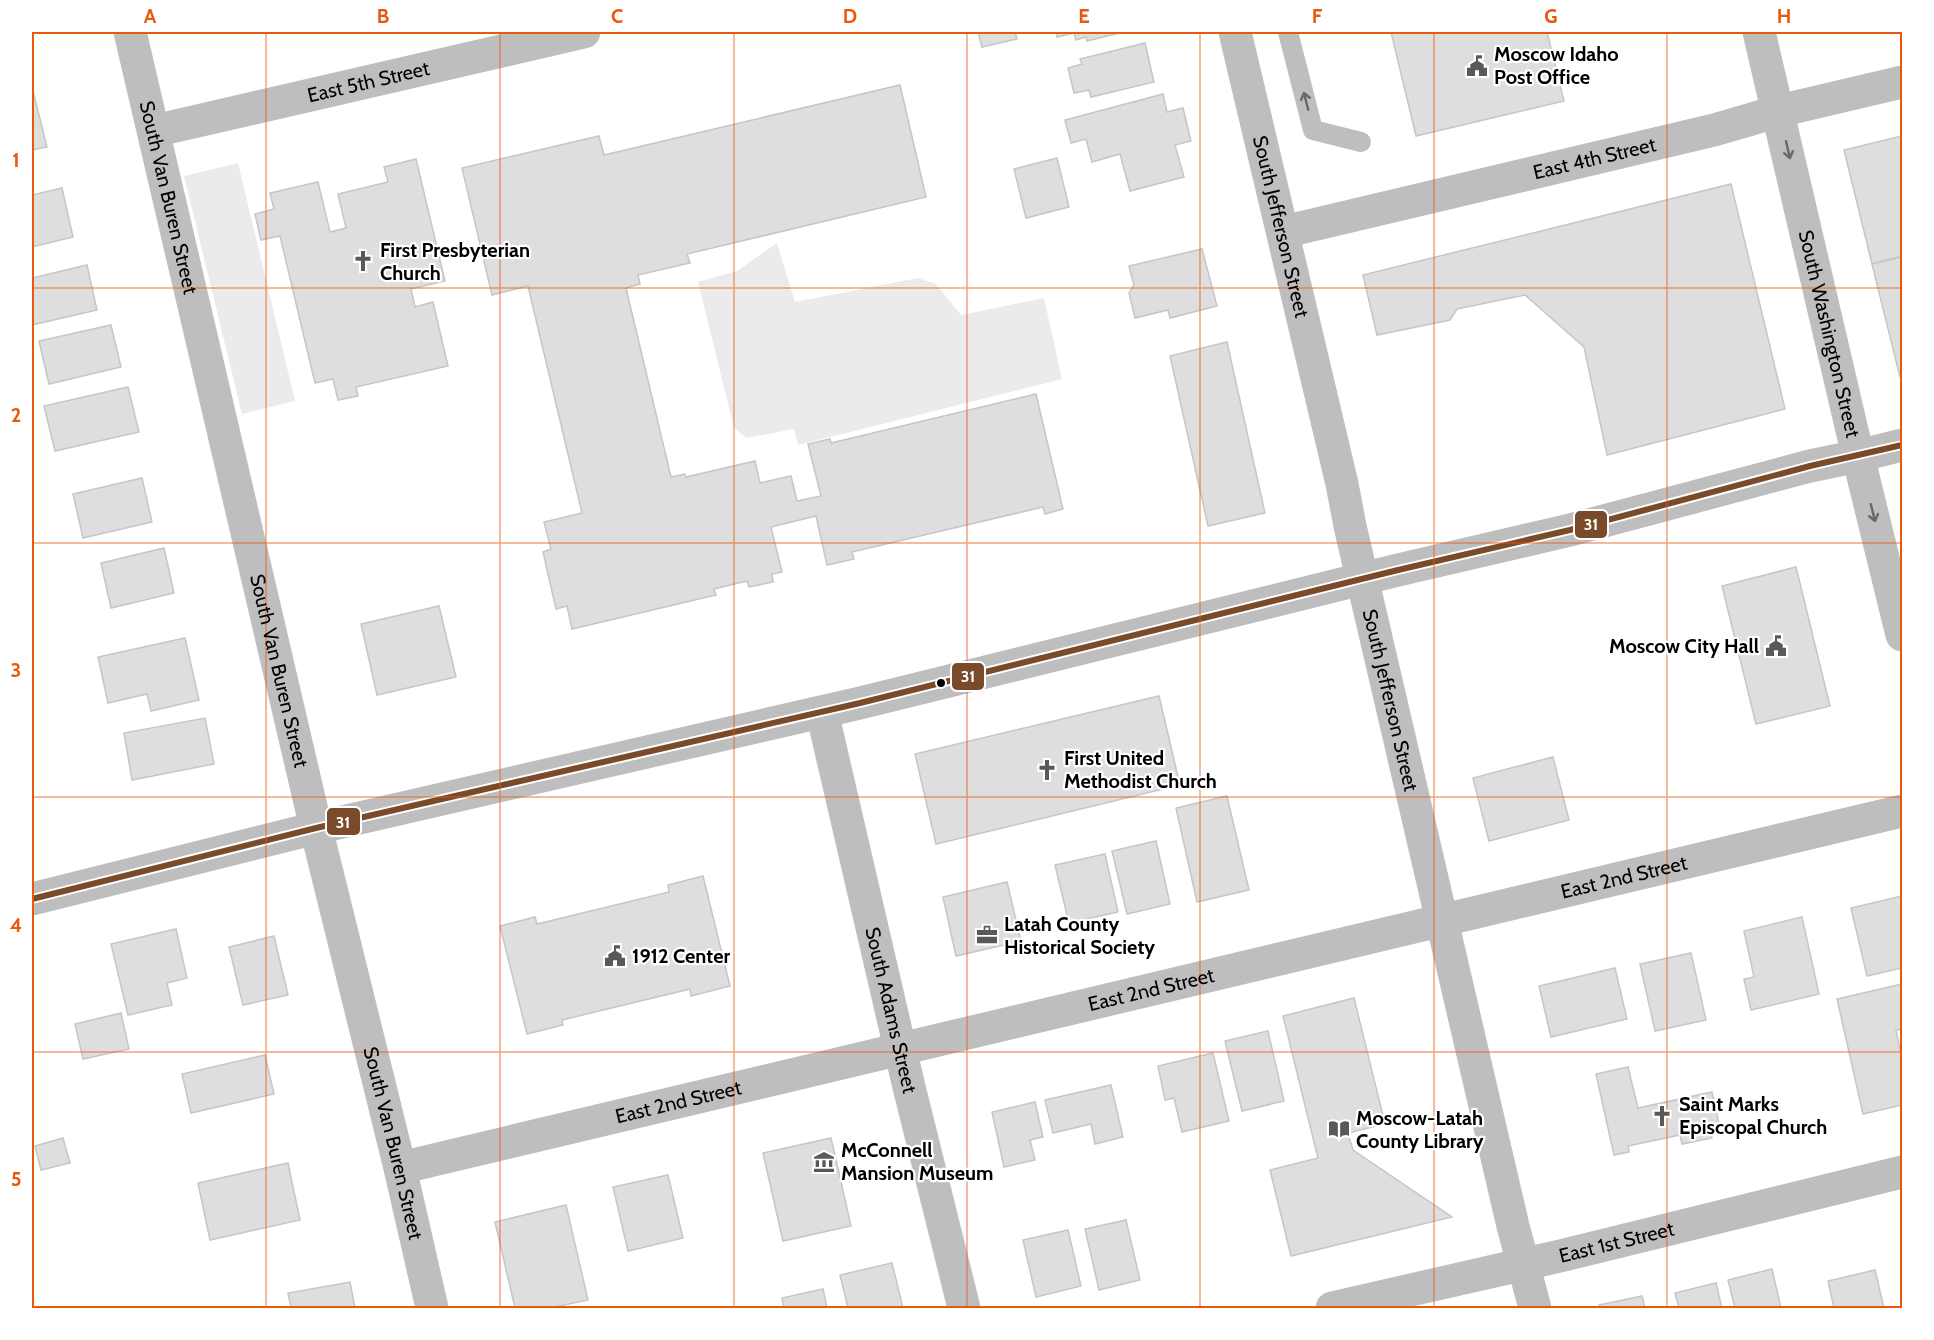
<svg xmlns="http://www.w3.org/2000/svg" width="1934" height="1340" font-family="Cabin,sans-serif">
<style>
.green{fill:#ebebeb}
.building{fill:#dedede;stroke:#c6c6c6;stroke-width:1.5}
.lines{fill:none;stroke-linecap:round;stroke-linejoin:round}
.lane{stroke:#bebebe;stroke-width:20}
.street{stroke:#bebebe;stroke-width:33}
.primary{stroke:#bebebe;stroke-width:33}
.highway{stroke:#bebebe;stroke-width:33}
.bus-1-casing{stroke:#fff;stroke-width:10}
.bus-1{stroke:#7a4b2a;stroke-width:6}
.oneway{stroke:#686868}
.grid{fill:none;stroke:#e8590c;stroke-width:1.5;stroke-opacity:0.55}
.bus-dot{fill:#000;stroke:#fff;stroke-width:2}
.labels{text-anchor:middle;dominant-baseline:central;stroke-width:4.5;stroke-linejoin:round;paint-order:stroke}
.poi-label{font-size:20px;font-weight:bold;fill:#000;stroke:#fff;text-anchor:start}
.street-label{font-size:20px;fill:#000;stroke:#fff}
.line-badge{stroke:#fff;stroke-width:2}
.badge-label{font-size:16px;text-anchor:middle;font-weight:bold;fill:#fff}
.neatline{fill:none;stroke:#e8590c;stroke-width:2}
.grid-label{font-size:20px;text-anchor:middle;font-weight:bold;fill:#e8590c}
</style>
<rect width="100%" height="100%" fill="#fff"/>
<g class="green">
<path d="M238,163L295,401L242,414L184,176Z"/>
<path d="M777,243L795,302L918,278L936,284L961,315L1044,298L1062,379L798,445L794,429L747,438L734,428L698,282L737,271Z"/>
</g>
<g class="building">
<path d="M978,32H1015L1017,39L982,47Z"/>
<path d="M1056,32H1124L1087,41L1086,37L1076,40L1074,33L1057,37Z"/>
<path d="M1391,32H1547L1564,101L1416,136Z"/>
<path d="M1145,43L1154,82L1091,97L1089,90L1074,93L1068,68L1082,64L1080,59Z"/>
<path d="M900,85L926,197L687,254L690,263L638,275L640,284L626,288L671,477L685,474L686,477L755,461L760,483L791,476L797,501L821,496L808,444L830,439L831,443L1036,394L1063,509L1045,514L1043,507L852,552L854,559L827,565L816,516L771,527L782,572L772,574L773,582L749,587L747,581L714,589L716,595L572,629L567,606L556,609L543,552L551,549L544,522L582,513L528,286L492,295L462,168L599,136L604,155Z"/>
<path d="M32,87L47,147L32,150Z"/>
<path d="M1163,94L1167,112L1183,108L1191,141L1175,145L1184,177L1130,191L1120,154L1092,162L1086,139L1071,143L1065,120Z"/>
<path d="M1902,136V256L1872,264L1844,150Z"/>
<path d="M1057,158L1069,207L1026,218L1014,169Z"/>
<path d="M416,159L445,281L411,289L415,307L433,302L448,366L356,387L358,396L338,400L333,379L315,383L280,236L261,240L255,214L274,209L270,193L318,182L330,232L346,228L338,194L388,182L384,167Z"/>
<path d="M1731,184L1785,409L1607,455L1584,347L1525,295L1457,309L1450,320L1377,335L1363,275Z"/>
<path d="M62,188L73,237L32,247V195Z"/>
<path d="M1202,249L1217,306L1170,318L1168,310L1135,318L1129,293L1134,285L1129,266Z"/>
<path d="M1902,257V377H1900L1872,264Z"/>
<path d="M87,265L97,310L32,325V278Z"/>
<path d="M111,325L121,367L49,384L39,341Z"/>
<path d="M1227,342L1265,513L1208,526L1170,356Z"/>
<path d="M128,387L139,432L55,451L44,406Z"/>
<path d="M142,478L152,522L83,538L73,494Z"/>
<path d="M164,548L174,593L111,608L101,563Z"/>
<path d="M1796,567L1830,706L1756,724L1722,586Z"/>
<path d="M439,606L456,677L377,695L361,624Z"/>
<path d="M185,638L199,700L151,711L147,694L108,703L98,657Z"/>
<path d="M1159,696L1180,785L936,844L915,754Z"/>
<path d="M205,718L214,764L132,780L124,733Z"/>
<path d="M1553,757L1569,820L1489,841L1473,778Z"/>
<path d="M1227,796L1249,890L1197,902L1176,808Z"/>
<path d="M1156,841L1170,904L1127,914L1112,851Z"/>
<path d="M1105,854L1118,912L1069,923L1055,865Z"/>
<path d="M703,876L730,986L691,996L690,989L562,1020L563,1025L527,1034L500,926L535,917L537,924L669,892L668,885Z"/>
<path d="M1007,882L1021,941L956,956L943,897Z"/>
<path d="M1902,896V968L1867,976L1851,908Z"/>
<path d="M1802,917L1819,994L1751,1010L1744,979L1754,977L1744,931Z"/>
<path d="M176,929L187,978L167,983L172,1005L128,1015L111,944Z"/>
<path d="M274,936L288,995L243,1005L229,947Z"/>
<path d="M1691,953L1706,1020L1655,1031L1640,964Z"/>
<path d="M1615,968L1627,1019L1551,1037L1539,986Z"/>
<path d="M1902,984V1029L1896,1030L1902,1059V1105L1863,1114L1837,999Z"/>
<path d="M1354,998L1385,1124L1348,1133L1353,1150L1452,1217L1291,1256L1270,1170L1318,1158L1283,1016Z"/>
<path d="M121,1013L129,1049L83,1059L75,1024Z"/>
<path d="M1268,1031L1284,1101L1242,1111L1225,1041Z"/>
<path d="M1213,1053L1229,1121L1182,1132L1174,1098L1165,1100L1158,1066Z"/>
<path d="M265,1055L274,1094L191,1113L182,1074Z"/>
<path d="M1628,1067L1638,1108L1712,1092L1719,1124L1709,1127L1712,1138L1682,1144L1680,1135L1628,1146L1629,1152L1614,1155L1596,1074Z"/>
<path d="M1111,1085L1123,1137L1095,1144L1091,1124L1053,1133L1045,1100Z"/>
<path d="M1035,1102L1043,1137L1030,1140L1035,1160L1004,1167L992,1112Z"/>
<path d="M63,1138L70,1163L41,1170L35,1146Z"/>
<path d="M831,1138L851,1226L783,1241L763,1153Z"/>
<path d="M288,1163L300,1220L210,1240L198,1183Z"/>
<path d="M668,1175L683,1238L628,1251L613,1187Z"/>
<path d="M566,1205L588,1300L550,1308H515L495,1222Z"/>
<path d="M1126,1220L1140,1280L1099,1290L1085,1229Z"/>
<path d="M1068,1230L1081,1286L1036,1297L1023,1240Z"/>
<path d="M892,1263L903,1308H848L840,1275Z"/>
<path d="M1772,1269L1781,1308H1735L1728,1280Z"/>
<path d="M1875,1270L1884,1308H1834L1828,1281Z"/>
<path d="M350,1282L355,1308H291L288,1293Z"/>
<path d="M1716,1283L1722,1308H1679L1675,1293Z"/>
<path d="M823,1289L827,1308H784L782,1298Z"/>
<path d="M1642,1296L1645,1308H1600L1599,1305Z"/>
</g>
<g class="lines">
<path class="lane" d="M1288,32L1313,130L1361,142"/>
<g class="street">
<path id="s1" d="M130,32L316,828L400,1168L432,1308"/>
<path id="s2" d="M1235,32L1342,484L1350,526L1513,1226L1535,1308"/>
<path id="s3" d="M154,131L584,32"/>
<path id="s4" d="M1283,232L1714,130L1779,111L1902,82"/>
<path id="s5" d="M822,712L909,1087L964,1308"/>
<path d="M32,899L316,828L860,703L1398,570L1570,530L1810,466L1858,456"/>
<path id="s6" d="M400,1168L1902,811"/>
<path id="s7" d="M1332,1308L1560,1256L1902,1172"/>
</g>
<path class="primary" d="M1858,456L1902,445"/>
<path class="highway" id="s8" d="M1759,32L1858,456L1902,635"/>
<defs>
<path id="bus-1" d="M32,899L316,828L860,703L1398,570L1570,530L1810,466L1902,445"/>
</defs>
<use href="#bus-1" class="bus-1-casing"/>
<use href="#bus-1" class="bus-1"/>
</g>
<defs><path id="oneway-shaft" d="M-6 0H5M1.5-3L5.5 0L1.5 3" fill="none" stroke-width="1.6" stroke-linecap="round" stroke-linejoin="round" transform="scale(1.5)"/></defs>
<g class="oneway">
<use href="#oneway-shaft" transform="translate(1306 101) rotate(-104)"/>
<use href="#oneway-shaft" transform="translate(1788 150) rotate(77)"/>
<use href="#oneway-shaft" transform="translate(1873 513) rotate(76)"/>
</g>
<path class="grid" d="M266,32V1308M500,32V1308M734,32V1308M967,32V1308M1200,32V1308M1434,32V1308M1667,32V1308M32,288H1902M32,543H1902M32,797H1902M32,1052H1902"/>
<defs>
<symbol id="civic-bare" viewBox="-9 -9 18 18"><path d="M-.6-6.5H3V-4.5H.6V-3L4-1V1h2V6H-6V1h2V-1L-.6-3ZM-1.2 2.5V6h2.4V2.5Z" fill="#595959" stroke="#fff" stroke-width="2.5" paint-order="stroke"/></symbol>
<symbol id="church-bare" viewBox="-9 -9 18 18"><path d="M-1.2-6h2.4v3.5h3.3v2.4h-3.3V6h-2.4V-.1h-3.3v-2.4h3.3Z" fill="#595959" stroke="#fff" stroke-width="2.5" paint-order="stroke"/></symbol>
<symbol id="office-bare" viewBox="-9 -9 18 18"><path d="M-6-3h4V-5.5h4V-3h4V5H-6ZM-1-4.5V-3h2v-1.5ZM-6 0V1H6V0Z" fill="#595959" stroke="#fff" stroke-width="2.5" paint-order="stroke"/></symbol>
<symbol id="library-bare" viewBox="-9 -9 18 18"><path d="M-6-4Q-3-5.5-.7-3.5V5Q-3 3-6 4ZM6-4Q3-5.5 .7-3.5V5Q3 3 6 4Z" fill="#595959" stroke="#fff" stroke-width="2.5" paint-order="stroke"/></symbol>
<symbol id="museum-bare" viewBox="-9 -9 18 18"><path d="M0-6L6-3V-2H-6V-3ZM-5-1h2V3h-2ZM-1-1h2V3h-2ZM3-1h2V3H3ZM-6 4H6V6H-6Z" fill="#595959" stroke="#fff" stroke-width="2.5" paint-order="stroke"/></symbol>
</defs>
<g fill-rule="evenodd">
<use href="#civic-bare" x="1462" y="51" width="30" height="30"/>
<use href="#church-bare" x="348" y="246" width="30" height="30"/>
<use href="#civic-bare" x="1761" y="631" width="30" height="30"/>
<use href="#church-bare" x="1032" y="755" width="30" height="30"/>
<use href="#office-bare" x="972" y="920" width="30" height="30"/>
<use href="#civic-bare" x="600" y="941" width="30" height="30"/>
<use href="#church-bare" x="1647" y="1101" width="30" height="30"/>
<use href="#library-bare" x="1324" y="1114" width="30" height="30"/>
<use href="#museum-bare" x="809" y="1147" width="30" height="30"/>
</g>
<circle class="bus-dot" cx="941" cy="683" r="5"/>
<g class="labels">
<g class="poi-label">
<text x="1494" y="54">Moscow Idaho<tspan x="1494" dy="23">Post Office</tspan></text>
<text x="380" y="250">First Presbyterian<tspan x="380" dy="23">Church</tspan></text>
<text x="1759" y="646" text-anchor="end">Moscow City Hall</text>
<text x="1064" y="758">First United<tspan x="1064" dy="23">Methodist Church</tspan></text>
<text x="1004" y="924">Latah County<tspan x="1004" dy="23">Historical Society</tspan></text>
<text x="632" y="956">1912 Center</text>
<text x="1679" y="1104">Saint Marks<tspan x="1679" dy="23">Episcopal Church</tspan></text>
<text x="1356" y="1118">Moscow-Latah<tspan x="1356" dy="23">County Library</tspan></text>
<text x="841" y="1150">McConnell<tspan x="841" dy="23">Mansion Museum</tspan></text>
</g>
<g class="street-label">
<text stroke="none"><textPath href="#s3" startOffset="220">East 5th Street</textPath></text>
<text stroke="none"><textPath href="#s4" startOffset="320">East 4th Street</textPath></text>
<text stroke="none"><textPath href="#s1" startOffset="170">South Van Buren Street</textPath></text>
<text stroke="none"><textPath href="#s2" startOffset="200">South Jefferson Street</textPath></text>
<text stroke="none"><textPath href="#s8" startOffset="310">South Washington Street</textPath></text>
<text stroke="none"><textPath href="#s1" startOffset="656">South Van Buren Street</textPath></text>
<text stroke="none"><textPath href="#s2" startOffset="686">South Jefferson Street</textPath></text>
<text stroke="none"><textPath href="#s6" startOffset="1258">East 2nd Street</textPath></text>
<text stroke="none"><textPath href="#s6" startOffset="772">East 2nd Street</textPath></text>
<text stroke="none"><textPath href="#s5" startOffset="306">South Adams Street</textPath></text>
<text stroke="none"><textPath href="#s6" startOffset="286">East 2nd Street</textPath></text>
<text stroke="none"><textPath href="#s1" startOffset="1142">South Van Buren Street</textPath></text>
<text stroke="none"><textPath href="#s7" startOffset="292">East 1st Street</textPath></text>
</g>
</g>
<g class="line-badge">
<rect x="1574" y="510" width="34" height="29" rx="6" fill="#7a4b2a"/>
<rect x="951" y="662" width="34" height="29" rx="6" fill="#7a4b2a"/>
<rect x="326" y="807" width="35" height="29" rx="6" fill="#7a4b2a"/>
</g>
<g class="badge-label">
<text x="1591" y="530">31</text>
<text x="968" y="682">31</text>
<text x="343" y="828">31</text>
</g>
<rect width="1934" height="1340" fill="none" stroke="#ffffff" stroke-width="66"/>
<rect x="33" y="33" width="1868" height="1274" class="neatline"/>
<g class="grid-label">
<text x="150" y="23">A</text>
<text x="383" y="23">B</text>
<text x="617" y="23">C</text>
<text x="850" y="23">D</text>
<text x="1084" y="23">E</text>
<text x="1317" y="23">F</text>
<text x="1551" y="23">G</text>
<text x="1784" y="23">H</text>
<text x="16" y="167">1</text>
<text x="16" y="422">2</text>
<text x="16" y="677">3</text>
<text x="16" y="932">4</text>
<text x="16" y="1186">5</text>
</g>
</svg>
